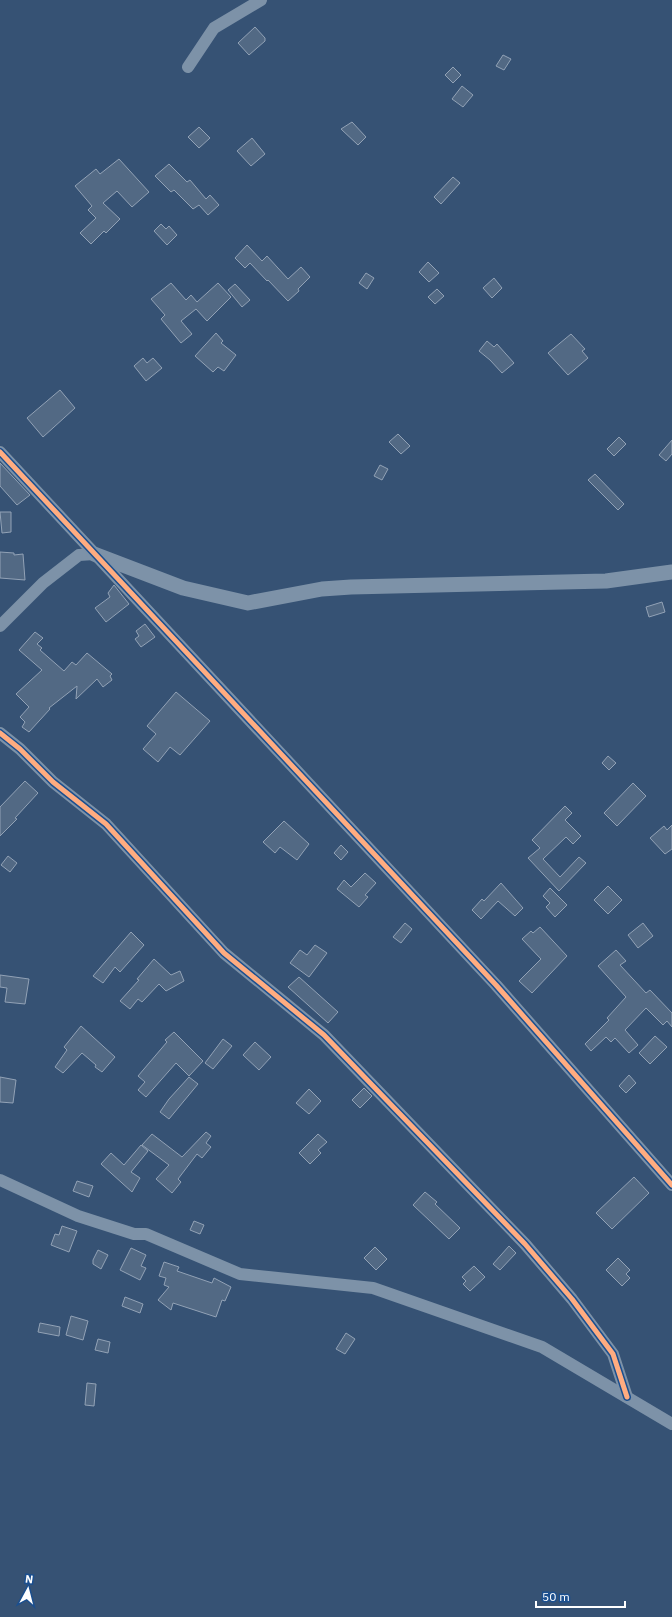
<svg xmlns="http://www.w3.org/2000/svg" width="672" height="1617" font-family="'IBM Plex Sans',sans-serif">
<style>
.building{fill:#526984;stroke:#92a2b6}
.lines{fill:none;stroke-linecap:round;stroke-linejoin:round}
.minor{stroke:#7d92a8;stroke-width:12}
.tertiary{stroke:#7d92a8;stroke-width:15}
.cycleway-casing{stroke:#1b4f8f;stroke-width:8}
.cycleway{stroke:#ffac80;stroke-width:5}
</style>
<rect width="100%" height="100%" fill="#365274"/>
<g class="building">
<path d="M255,27L265,38V41L249,55L238,43Z"/>
<path d="M503,55L511,59L504,70L496,66Z"/>
<path d="M453,67L461,75L453,83L445,75Z"/>
<path d="M462,86L473,95L463,107L452,99Z"/>
<path d="M352,122L366,137L358,145L341,129Z"/>
<path d="M199,127L210,138L199,148L188,137Z"/>
<path d="M252,138L265,154L251,166L237,151Z"/>
<path d="M119,159L149,192L132,207L117,191L103,203L120,219L106,233L104,231L91,244L80,233L96,218L88,210L92,206L75,186L96,169L100,174Z"/>
<path d="M169,164L187,182L190,180L206,199L210,195L219,205L208,215L199,205L193,209L174,190L171,192L155,176Z"/>
<path d="M453,177L460,183L441,204L434,197Z"/>
<path d="M161,224L166,229L169,226L177,235L167,245L154,231Z"/>
<path d="M247,245L262,261L267,256L288,279L301,267L310,277L298,289L299,291L288,301L268,280L267,281L250,263L245,268L235,258Z"/>
<path d="M428,262L439,273L429,282L419,272Z"/>
<path d="M366,273L374,278L367,289L359,283Z"/>
<path d="M494,278L502,288L492,298L483,288Z"/>
<path d="M171,283L186,300L191,295L197,302L218,283L231,297L207,321L196,309L181,321L192,334L181,343L161,319L165,315L151,299Z"/>
<path d="M235,284L250,300L242,307L228,290Z"/>
<path d="M437,289L444,296L435,304L428,297Z"/>
<path d="M216,333L223,341L221,343L236,355L224,371L218,367L213,372L195,356Z"/>
<path d="M571,334L585,349L582,351L588,358L568,375L548,353Z"/>
<path d="M487,341L494,347L497,344L514,363L502,373L490,360L479,351Z"/>
<path d="M143,358L147,363L153,358L162,368L146,381L134,366Z"/>
<path d="M60,390L75,408L43,437L27,418Z"/>
<path d="M398,434L410,446L401,454L389,442Z"/>
<path d="M619,437L626,444L614,456L607,449Z"/>
<path d="M672,440V454L666,461L659,455Z"/>
<path d="M0,463L30,495L17,505L0,486Z"/>
<path d="M380,465L388,469L382,480L374,476Z"/>
<path d="M595,474L624,504L618,510L588,480Z"/>
<path d="M0,512H11V532L2,533Z"/>
<path d="M0,552L14,553V555L23,554L25,580L0,578Z"/>
<path d="M114,585L129,604L106,622L95,608L110,597L108,593Z"/>
<path d="M662,602L665,612L649,617L646,607Z"/>
<path d="M145,624L155,637L141,647L135,639L139,636L136,631Z"/>
<path d="M35,632L43,638L37,644L42,648L40,650L64,671L72,662L76,665L87,653L112,674L110,676L112,680L103,687L97,679L76,699L77,686L49,708L50,709L29,732L22,727L25,722L20,717L29,707L16,694L42,670L19,650Z"/>
<path d="M176,692L210,721L180,755L170,747L158,762L143,749L156,734L147,726Z"/>
<path d="M608,756L616,763L609,770L602,763Z"/>
<path d="M25,781L38,793L15,818L17,819L0,836V807Z"/>
<path d="M633,783L646,796L617,826L604,813Z"/>
<path d="M565,806L572,813L565,820L581,836L573,844L566,837L543,859L560,877L579,857L586,863L559,891L528,858L540,848L532,840Z"/>
<path d="M284,821L309,844L297,860L280,847L275,853L263,842Z"/>
<path d="M672,825V849L665,854L650,838L664,826L667,830Z"/>
<path d="M341,845L348,852L341,860L334,853Z"/>
<path d="M8,856L17,863L10,872L1,865Z"/>
<path d="M365,873L376,883L365,895L368,897L359,907L337,889L344,880L351,887Z"/>
<path d="M501,883L523,908L515,916L498,901L481,919L472,910L482,899L484,901Z"/>
<path d="M608,886L622,900L608,914L594,900Z"/>
<path d="M550,888L567,905L555,917L546,907L550,903L543,896Z"/>
<path d="M405,923L412,929L401,943L393,937Z"/>
<path d="M643,923L653,936L638,948L628,935Z"/>
<path d="M540,927L567,956L532,993L519,981L541,959L522,939L531,931L533,933Z"/>
<path d="M131,932L144,945L120,972L115,967L103,983L93,976Z"/>
<path d="M315,945L327,953L309,977L290,963L300,950L307,955Z"/>
<path d="M616,950L626,961L620,965L646,993L650,990L672,1013V1027L667,1021L663,1025L646,1008L625,1030L638,1045L629,1053L615,1038L611,1042L606,1037L591,1051L585,1044L609,1020L607,1018L626,997L598,966Z"/>
<path d="M154,959L171,975L180,971L184,981L166,991L159,984L142,1002L138,999L130,1009L120,1001L139,980L137,979Z"/>
<path d="M0,975L29,979L25,1004L5,1002L7,988L0,987Z"/>
<path d="M299,977L338,1012L328,1023L288,987Z"/>
<path d="M81,1026L115,1057L102,1072L95,1067L96,1065L82,1053L63,1073L55,1067L67,1050L64,1047Z"/>
<path d="M174,1032L203,1061L189,1076L176,1063L146,1097L138,1090L145,1082L138,1076L167,1042L165,1040Z"/>
<path d="M655,1036L667,1047L650,1064L639,1053Z"/>
<path d="M223,1039L232,1046L213,1069L205,1063Z"/>
<path d="M255,1042L271,1057L259,1070L243,1055Z"/>
<path d="M629,1075L636,1083L626,1093L619,1086Z"/>
<path d="M0,1077L16,1080L13,1103L0,1102Z"/>
<path d="M189,1077L198,1084L169,1119L160,1112L169,1099Z"/>
<path d="M364,1088L372,1096L360,1108L352,1100Z"/>
<path d="M309,1089L321,1101L309,1114L296,1103Z"/>
<path d="M206,1132L211,1136L206,1143L211,1147L202,1158L197,1154L178,1179L181,1182L172,1193L156,1179L169,1165L142,1145L152,1134L182,1157Z"/>
<path d="M318,1134L327,1142L318,1150L321,1153L310,1164L299,1153Z"/>
<path d="M141,1145L148,1151L131,1172L140,1178L132,1192L101,1164L111,1153L124,1165Z"/>
<path d="M634,1177L649,1193L612,1229L596,1213Z"/>
<path d="M77,1181L93,1186L89,1197L73,1191Z"/>
<path d="M425,1192L437,1202L435,1204L460,1228L449,1239L413,1205Z"/>
<path d="M194,1221L204,1225L200,1234L190,1230Z"/>
<path d="M62,1226L77,1231L69,1252L51,1245L55,1234L59,1235Z"/>
<path d="M509,1246L516,1253L500,1270L493,1264Z"/>
<path d="M375,1247L387,1259L376,1270L364,1258Z"/>
<path d="M131,1248L146,1255L141,1266L146,1268L140,1280L120,1270Z"/>
<path d="M98,1250L108,1255L101,1269L93,1264V1260Z"/>
<path d="M618,1258L630,1270L626,1274L630,1278L622,1286L606,1270Z"/>
<path d="M164,1262L179,1267L177,1271L212,1283L214,1278L231,1287L225,1301L222,1300L216,1317L173,1303L171,1310L158,1300L169,1287L164,1285L166,1278L159,1276Z"/>
<path d="M474,1266L485,1277L470,1291L463,1284L466,1281L462,1277Z"/>
<path d="M125,1297L143,1304L140,1313L122,1306Z"/>
<path d="M71,1316L88,1321L83,1340L66,1335Z"/>
<path d="M40,1323L60,1327L59,1336L38,1332Z"/>
<path d="M346,1333L355,1339L345,1354L336,1349Z"/>
<path d="M98,1339L110,1342L108,1353L95,1350Z"/>
<path d="M87,1383L96,1384L94,1406L85,1405Z"/>
</g>
<g class="lines">
<g class="minor">
<path d="M188,67L214,28L261,0"/>
<path d="M0,452L496,985L672,1185"/>
<path d="M0,626L43,583L79,555L94,554"/>
<path d="M0,733L20,749L53,782L106,824L224,953L324,1035L525,1244L572,1299L613,1354L627,1397"/>
<path d="M0,1180L78,1216L134,1234H146L240,1274L373,1288L542,1347L672,1424"/>
</g>
<path class="tertiary" d="M94,554L183,588L248,603L322,589L351,587L606,581L672,572"/>
<defs>
<g id="cycleway">
<path d="M0,452L496,985L672,1185"/>
<path d="M0,733L20,749L53,782L106,824L224,953L324,1035L525,1244L572,1299L613,1354L627,1397"/>
</g>
</defs>
<use href="#cycleway" class="cycleway-casing"/>
<use href="#cycleway" class="cycleway"/>
</g>
<g transform="translate(28 1589) rotate(7)" stroke="#1b4f8f" stroke-width="3" paint-order="stroke">
<path d="M0-3L7 15L0 10L-7 15Z" fill="#ffffff"/>
<text y="-6" font-size="11" font-weight="bold" text-anchor="middle" fill="#ffffff">N</text>
</g>
<path d="M536 1601v6h89v-6" fill="none" stroke="#ffffff" stroke-width="2"/>
<text x="542" y="1601" font-size="12" fill="#ffffff" stroke="#1b4f8f" stroke-width="3" paint-order="stroke">50 m</text>
</svg>
